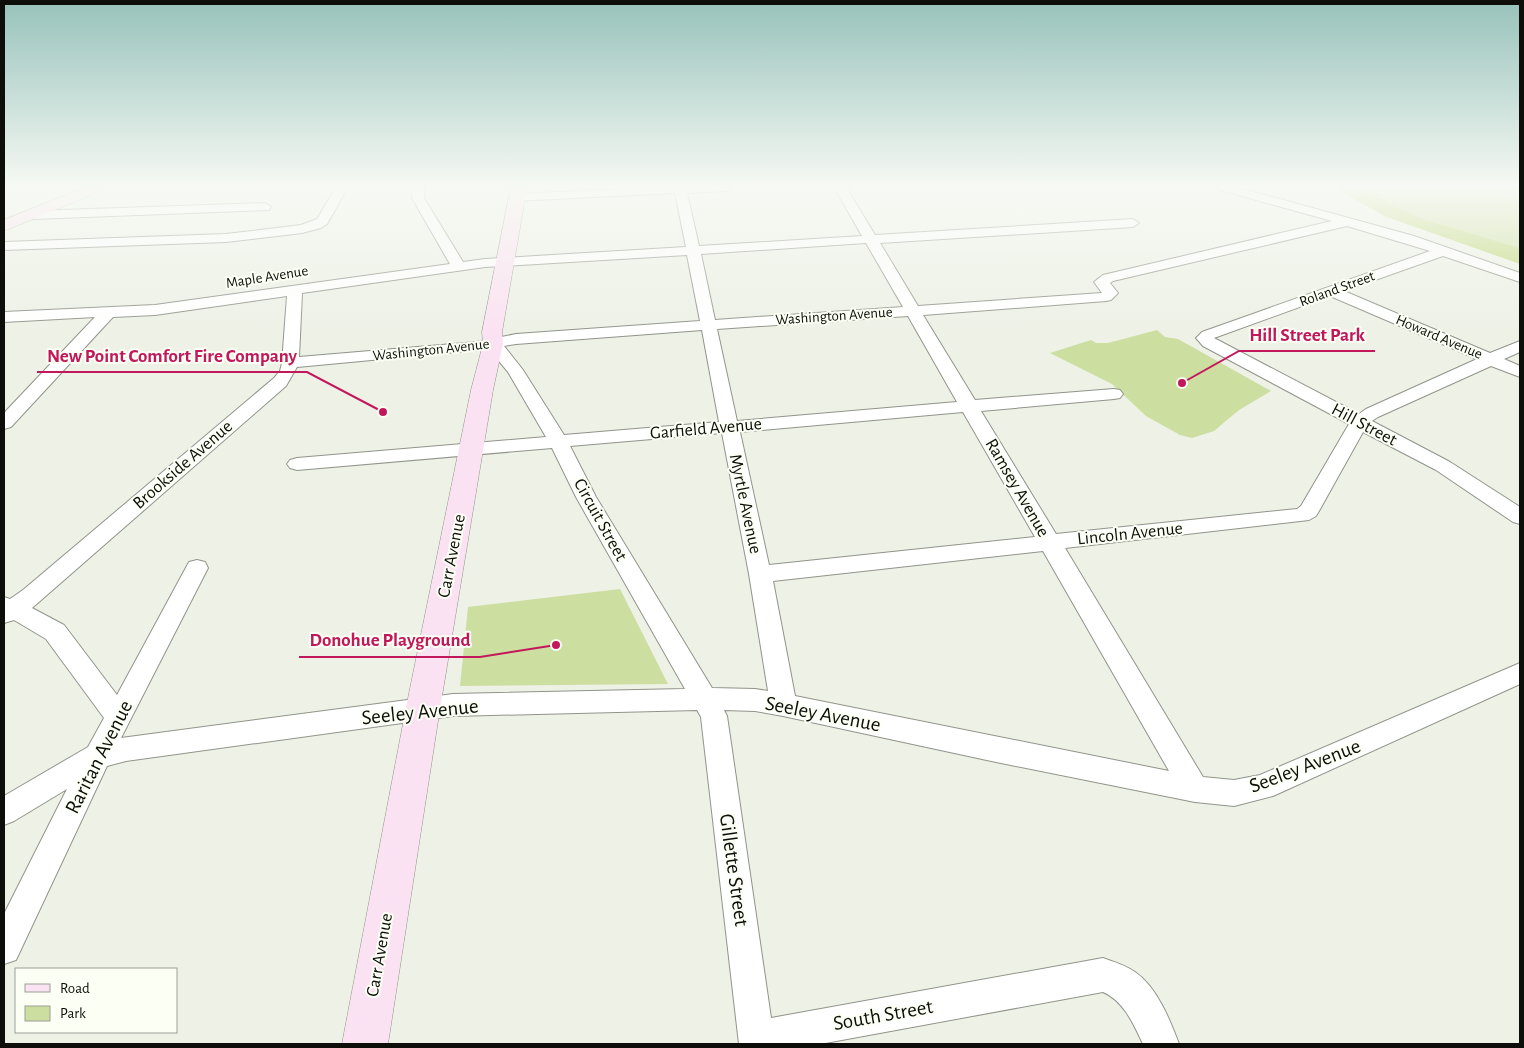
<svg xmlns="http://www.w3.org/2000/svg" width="1524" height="1048" font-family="'Alegreya Sans',sans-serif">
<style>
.green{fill:#cddea1}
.water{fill:#bed677}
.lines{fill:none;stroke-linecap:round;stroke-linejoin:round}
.street-casing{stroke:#91948a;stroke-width:2}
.secondary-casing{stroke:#91948a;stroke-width:1}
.street{fill:#fff;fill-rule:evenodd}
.secondary{fill:#fbe2f2;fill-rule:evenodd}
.labels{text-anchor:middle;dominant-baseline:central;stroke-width:4;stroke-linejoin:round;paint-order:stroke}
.far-street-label{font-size:15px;fill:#0d0e0a;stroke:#fbfff4}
.street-label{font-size:18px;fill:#0d0e0a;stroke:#fbfff4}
.near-street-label{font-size:21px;fill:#0d0e0a;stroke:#fbfff4}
.leader{fill:none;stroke:#c2185b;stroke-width:2}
.callout-dot{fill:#c2185b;stroke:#fbfff4;stroke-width:2}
.callout-label{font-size:19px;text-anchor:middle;font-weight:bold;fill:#c2185b;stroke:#fbfff4;stroke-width:4;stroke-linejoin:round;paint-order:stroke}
</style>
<rect width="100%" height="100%" fill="#eef1e6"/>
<g class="green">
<path d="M1359,187H1520V248L1420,218Z"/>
<path d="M1157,330L1165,337L1178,339L1271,391L1239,410L1214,431L1192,438L1180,435L1146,416L1112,384L1050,353L1091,340L1096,343H1108Z"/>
<path d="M620,589L668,684L460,686L468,607Z"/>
</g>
<path class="water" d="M1334,187H1359L1420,218L1520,248V264L1384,216Z"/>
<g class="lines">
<defs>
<g id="street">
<path d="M336,187H348L327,224L321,228L302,233L226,242L4,250V242L226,234L301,225L317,219Z"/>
<path d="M412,187H424V198L463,262L485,259L686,247L675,193L513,201L511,198L513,195L517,194L666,187H731L729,190L725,191L687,193L699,246L862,236L834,187H846L875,235L1133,219L1139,223L1133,227L880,243L918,306L1102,293L1094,282L1103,275L1332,221L1220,190L1218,187H1236L1414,236L1520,273V282L1443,256L1344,291L1490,353L1520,341V352L1504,359L1520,366V377L1491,366L1378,417L1372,421L1450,462L1520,507V524L1513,522L1436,470L1363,432L1319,511L1316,516L1309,520L1065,548L1203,777L1234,780L1260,775L1520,663V684L1273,796L1234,806L1195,802L996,762L783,716L755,711L724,710L727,716L771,1018L1103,958C1114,962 1125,965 1135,972C1157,987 1170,1020 1179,1044H1143C1134,1025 1124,1001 1103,992L820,1044H739L701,717L697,710L453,716L126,761L107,766L16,960L4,964V914L67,789L14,821L4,825V796L88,747L104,718L46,639L14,620L4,623V597L10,599L23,590L274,378L280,371L282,363L287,296L155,315L113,317L11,427L4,429V413L95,317L4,322V312L155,305L450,264L412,198ZM1347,226L1430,251L1202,332L1196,338L1203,346L1349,424L1301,506L1297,509L1056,534L981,411L1114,399L1120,398L1123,394L1120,390L1114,389L975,400L923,315L1106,301L1111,300L1118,293L1110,283L1113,281ZM866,243L903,307L715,320L701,254ZM687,255L700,321L516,334L477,342L299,357L302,293L485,267ZM1330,296L1477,359L1366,409L1359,414L1214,338ZM908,316L957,402L737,421L717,329ZM702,330L719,422L564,435L523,370L504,346L516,344ZM489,349L508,372L546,437L297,458L290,460L287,464L290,468L297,470L552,448L576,497L685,689L453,694L121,738L208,568L205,562L197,560L189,562L117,695L64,625L32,608L286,386L297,367ZM963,412L1035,537L769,565L740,432ZM722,433L749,574L768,691L755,689L712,688L596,497L570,446ZM1043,551L1169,771L795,696L773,581Z"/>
<path d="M265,203L271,207L269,210L33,219L27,215L33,211Z"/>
</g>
<g id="secondary">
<path d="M86,187H106L103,190L4,231V220Z"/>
<path d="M511,187H527L502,332L503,344L493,390L440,708L388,1044H342L406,708L471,390L483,344L482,332Z"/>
</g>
</defs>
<use href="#street" class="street-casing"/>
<use href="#secondary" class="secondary-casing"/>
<use href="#street" class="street"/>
<use href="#secondary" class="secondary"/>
</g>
<linearGradient id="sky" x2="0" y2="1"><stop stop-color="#97c2bb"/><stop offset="0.56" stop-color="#f7f9f4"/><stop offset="1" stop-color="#f7f9f4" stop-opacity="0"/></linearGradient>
<rect width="1524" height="333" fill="url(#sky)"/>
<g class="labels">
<g class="far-street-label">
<text transform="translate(267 277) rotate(-9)">Maple Avenue</text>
<text transform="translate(1337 289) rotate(-20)">Roland Street</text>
<text transform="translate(834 316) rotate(-4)">Washington Avenue</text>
<text transform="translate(1439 337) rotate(23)">Howard Avenue</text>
<text transform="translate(431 350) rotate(-6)">Washington Avenue</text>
</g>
<g class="street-label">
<text transform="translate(1364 425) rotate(28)">Hill Street</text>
<text transform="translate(706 429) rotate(-5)">Garfield Avenue</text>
<text transform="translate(183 465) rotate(-41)">Brookside Avenue</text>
<text transform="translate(1017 488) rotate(60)">Ramsey Avenue</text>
<text transform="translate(745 504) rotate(78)">Myrtle Avenue</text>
<text transform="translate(600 520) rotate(61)">Circuit Street</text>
<text transform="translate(1130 534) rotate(-6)">Lincoln Avenue</text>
<text transform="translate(452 556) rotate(-79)">Carr Avenue</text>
<text transform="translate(380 955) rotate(-80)">Carr Avenue</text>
</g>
<g class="near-street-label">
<text transform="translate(420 712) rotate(-6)">Seeley Avenue</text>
<text transform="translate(823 714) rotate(11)">Seeley Avenue</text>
<text transform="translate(99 757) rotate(-63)">Raritan Avenue</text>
<text transform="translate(1305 766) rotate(-21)">Seeley Avenue</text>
<text transform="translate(734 870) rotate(82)">Gillette Street</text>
<text transform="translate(883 1015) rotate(-10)">South Street</text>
</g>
</g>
<path class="leader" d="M1182 383L1239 351H1375M383 412L307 372H37M556 645L480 657H299"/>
<g class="callout-dot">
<circle cx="1182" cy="383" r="5"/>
<circle cx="383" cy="412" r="5"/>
<circle cx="556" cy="645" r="5"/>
</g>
<g class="callout-label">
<text x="1307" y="341">Hill Street Park</text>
<text x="172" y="362">New Point Comfort Fire Company</text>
<text x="390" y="646">Donohue Playground</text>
</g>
<rect width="1524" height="1048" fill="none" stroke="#0d0e0a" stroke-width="10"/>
<rect x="15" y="968" width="162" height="65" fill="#fbfff4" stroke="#9c9f96"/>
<rect x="25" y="984" width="25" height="8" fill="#fbe2f2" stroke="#9c9f96"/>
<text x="60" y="993" font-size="15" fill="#0d0e0a">Road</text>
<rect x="25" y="1006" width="25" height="15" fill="#cddea1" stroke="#9c9f96"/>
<text x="60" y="1018" font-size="15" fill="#0d0e0a">Park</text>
</svg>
